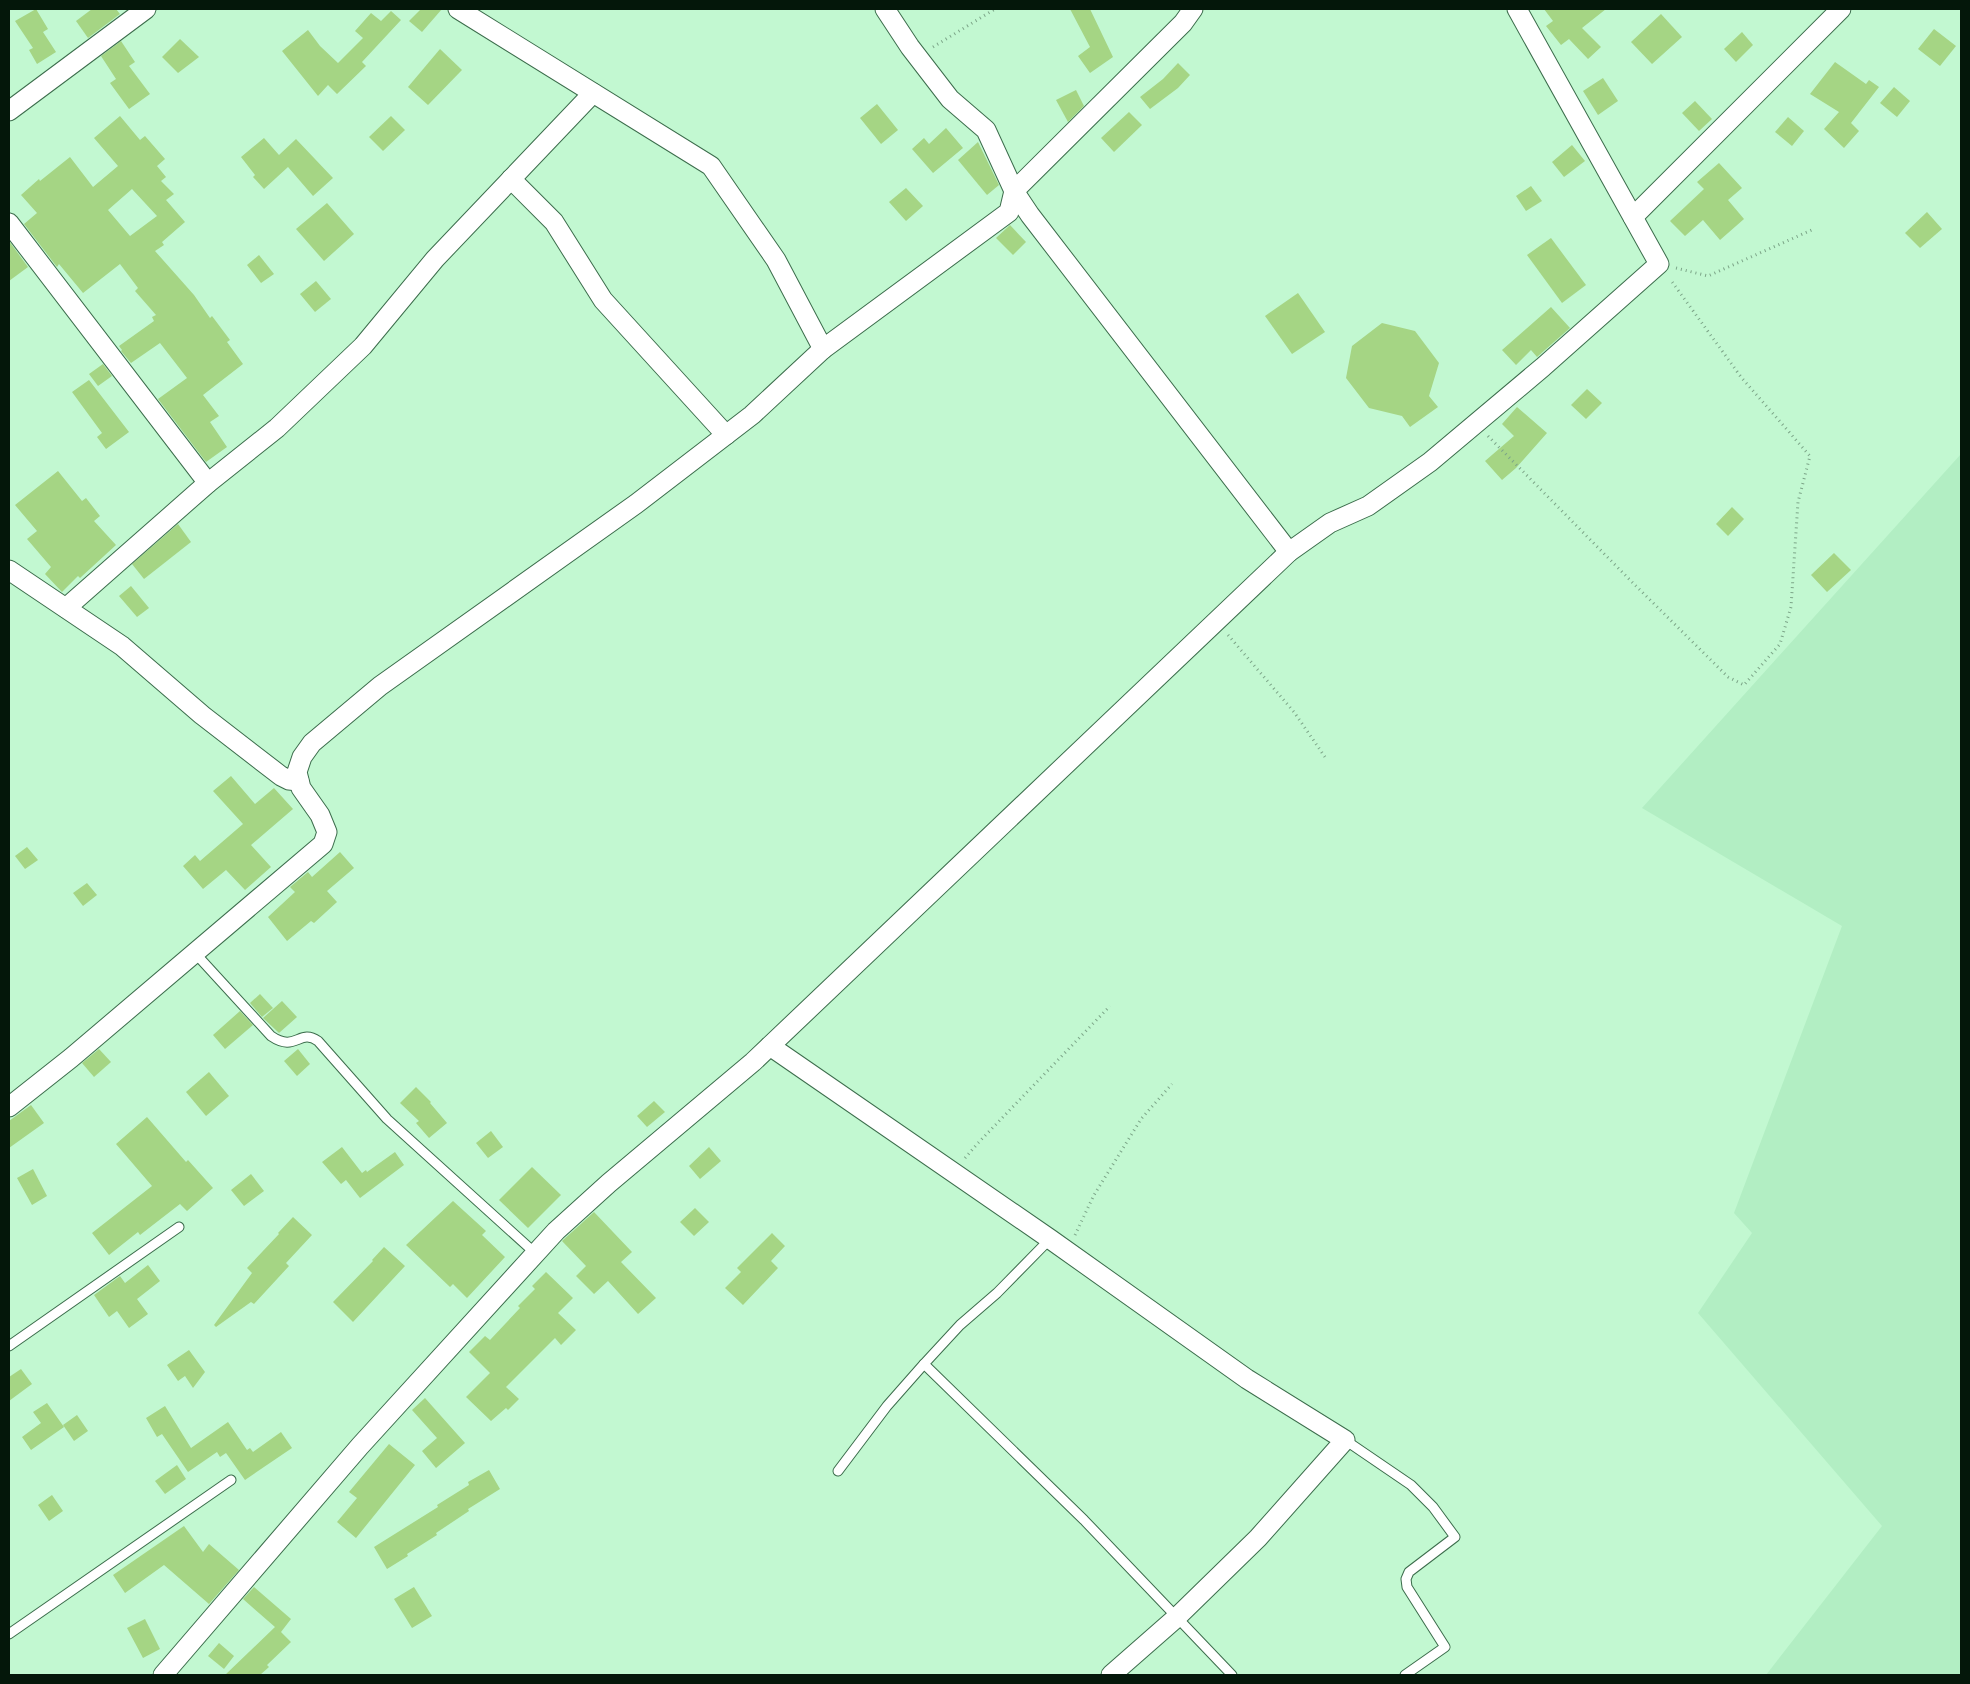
<svg xmlns="http://www.w3.org/2000/svg" width="1970" height="1684" font-family="'Playfair Display',serif">
<style>
.built{fill:#b2eec3}
.building{fill:#a5d584;fill-rule:evenodd}
.lines{fill:none;stroke-linecap:round;stroke-linejoin:round}
.service-casing{stroke:#3c6d4c;stroke-width:11}
.minor-casing{stroke:#3c6d4c;stroke-width:21}
.path{stroke:#7ca588;stroke-width:3;stroke-dasharray:1 4;stroke-linecap:butt}
.service{stroke:#fff;stroke-width:9}
.minor{stroke:#fff;stroke-width:19}
</style>
<rect width="100%" height="100%" fill="#c2f8d1"/>
<path class="built" d="M1961,454V1675H1766L1882,1526L1698,1313L1752,1233L1734,1213L1842,926L1642,808Z"/>
<g class="building">
<path d="M36,9L48,29L43,32L56,52L37,64L29,50L33,48L15,21Z"/>
<path d="M92,9H116L120,14L88,38L76,21Z"/>
<path d="M421,9H442L422,32L409,21Z"/>
<path d="M1070,9H1090L1113,57L1090,73L1078,56L1090,47Z"/>
<path d="M1544,9H1606L1582,28L1601,47L1588,59L1569,39L1561,45L1546,26L1553,21Z"/>
<path d="M391,11L401,20L362,62L366,66L337,94L328,85L318,96L282,51L308,30L320,46L338,63L363,38L355,31L371,13L381,21Z"/>
<path d="M1661,14L1682,37L1652,64L1631,42Z"/>
<path d="M1934,29L1956,46L1940,66L1918,49Z"/>
<path d="M1742,32L1753,45L1736,62L1724,49Z"/>
<path d="M180,39L199,57L178,73L162,57Z"/>
<path d="M121,41L135,62L129,66L150,94L129,109L110,83L116,79L101,56Z"/>
<path d="M440,49L462,70L428,105L408,87Z"/>
<path d="M1835,62L1866,84L1869,80L1879,87L1851,123L1859,131L1844,148L1824,129L1839,112L1810,94Z"/>
<path d="M1178,63L1190,75L1178,88L1150,109L1140,97L1163,79Z"/>
<path d="M1603,78L1618,101L1598,115L1583,91Z"/>
<path d="M1894,87L1910,101L1897,117L1880,103Z"/>
<path d="M1076,90L1084,106L1068,122L1056,100Z"/>
<path d="M1695,101L1712,119L1699,131L1682,113Z"/>
<path d="M877,104L898,130L881,144L860,118Z"/>
<path d="M1129,112L1142,125L1114,152L1101,138Z"/>
<path d="M120,116L140,140L145,136L165,159L157,166L166,177L161,181L174,194L166,200L185,222L162,242L164,245L155,251L194,295L210,318L212,316L230,340L227,342L243,364L203,395L219,416L210,422L227,447L206,462L158,399L187,378L160,343L131,363L121,351L122,350L119,346L154,321L152,317L156,315L135,291L138,288L120,264L83,293L59,264L57,267L24,224L37,213L21,195L39,179L40,181L70,157L93,187L118,166L94,138ZM132,189L157,216L130,236L108,210Z"/>
<path d="M391,116L405,130L383,151L369,137Z"/>
<path d="M1788,117L1804,131L1792,146L1775,132Z"/>
<path d="M946,128L963,148L933,173L912,149L924,138L929,144Z"/>
<path d="M264,138L279,155L296,139L333,178L313,196L288,167L264,189L253,177L255,175L241,157Z"/>
<path d="M978,142L999,185L987,195L958,160Z"/>
<path d="M1572,145L1585,161L1564,177L1552,162Z"/>
<path d="M1719,163L1742,188L1728,200L1744,219L1720,240L1703,220L1685,236L1670,221L1704,189L1697,182Z"/>
<path d="M1531,186L1542,201L1526,211L1516,196Z"/>
<path d="M906,188L923,206L906,221L889,202Z"/>
<path d="M327,203L354,234L324,261L296,229Z"/>
<path d="M1927,212L1942,229L1920,248L1905,233Z"/>
<path d="M1010,225L1026,242L1013,255L996,238Z"/>
<path d="M1551,238L1586,285L1562,303L1527,255Z"/>
<path d="M9,241L28,267L9,281Z"/>
<path d="M259,255L274,274L261,283L247,265Z"/>
<path d="M316,281L331,299L315,312L300,294Z"/>
<path d="M1298,293L1325,332L1292,354L1265,316Z"/>
<path d="M1551,307L1570,328L1537,357L1531,350L1516,365L1502,350Z"/>
<path d="M1382,323L1415,331L1439,363L1429,396L1438,407L1410,427L1402,416L1369,408L1346,378L1352,346Z"/>
<path d="M103,364L112,376L98,386L89,374Z"/>
<path d="M89,380L129,432L106,449L97,437L102,433L72,392Z"/>
<path d="M1587,389L1602,403L1586,419L1571,405Z"/>
<path d="M1517,407L1547,433L1516,468L1502,480L1485,461L1514,436L1502,424Z"/>
<path d="M58,471L82,501L86,498L100,516L94,521L116,545L80,578L78,576L62,592L45,574L51,567L27,539L37,531L15,505Z"/>
<path d="M1732,507L1744,519L1728,536L1716,524Z"/>
<path d="M178,524L191,542L144,579L132,564Z"/>
<path d="M1834,553L1851,570L1827,592L1811,575Z"/>
<path d="M131,586L149,608L137,617L119,596Z"/>
<path d="M231,776L255,804L274,788L293,809L251,845L271,867L245,890L226,870L203,889L183,866L195,855L200,861L243,824L213,791Z"/>
<path d="M27,847L38,860L25,869L15,856Z"/>
<path d="M340,852L354,868L327,891L337,902L314,923L311,921L287,941L268,917L295,892L290,887L308,872L312,877Z"/>
<path d="M87,883L97,895L83,906L73,893Z"/>
<path d="M260,994L273,1008L262,1017L250,1003Z"/>
<path d="M282,1001L297,1017L279,1033L263,1018Z"/>
<path d="M240,1011L253,1025L225,1049L213,1035Z"/>
<path d="M99,1049L111,1062L94,1077L82,1063Z"/>
<path d="M298,1049L310,1064L297,1076L284,1061Z"/>
<path d="M209,1072L229,1096L206,1116L186,1092Z"/>
<path d="M416,1087L431,1102L430,1103L447,1123L429,1138L416,1123L419,1121L400,1103Z"/>
<path d="M654,1101L665,1112L647,1127L637,1116Z"/>
<path d="M31,1105L44,1123L9,1148V1121Z"/>
<path d="M147,1117L186,1162L188,1160L213,1188L187,1211L180,1204L140,1235L138,1232L109,1255L92,1233L152,1186L116,1144Z"/>
<path d="M491,1131L503,1147L488,1158L476,1143Z"/>
<path d="M342,1147L362,1173L366,1170L367,1172L395,1152L404,1165L360,1198L346,1180L341,1184L322,1162Z"/>
<path d="M709,1147L721,1161L700,1179L689,1166Z"/>
<path d="M532,1167L561,1195L528,1228L499,1200Z"/>
<path d="M33,1169L47,1196L32,1205L17,1178Z"/>
<path d="M251,1174L264,1191L244,1206L231,1190Z"/>
<path d="M453,1201L486,1231L482,1235L505,1257L467,1298L453,1284L450,1287L406,1245Z"/>
<path d="M695,1208L709,1222L694,1236L680,1222Z"/>
<path d="M594,1212L632,1252L621,1262L656,1298L638,1314L608,1281L594,1294L576,1276L586,1266L562,1241Z"/>
<path d="M293,1217L312,1235L286,1263L289,1266L254,1304L251,1302L216,1327L214,1325L252,1273L247,1268L279,1234L278,1233Z"/>
<path d="M772,1233L785,1246L771,1261L778,1268L743,1305L725,1288L741,1272L737,1268Z"/>
<path d="M384,1247L405,1266L353,1322L333,1302L373,1261L372,1260Z"/>
<path d="M148,1265L160,1281L137,1299L148,1314L129,1328L117,1311L109,1317L94,1295L120,1276L125,1283Z"/>
<path d="M546,1272L573,1298L558,1313L576,1330L561,1345L555,1338L506,1387L519,1399L508,1410L506,1408L491,1421L466,1397L490,1373L469,1352L485,1336L490,1340L520,1308L518,1306L535,1289L532,1286Z"/>
<path d="M189,1350L205,1372L193,1388L185,1376L178,1381L167,1365Z"/>
<path d="M21,1369L32,1384L9,1401V1377Z"/>
<path d="M425,1398L465,1443L436,1468L422,1451L437,1438L412,1410Z"/>
<path d="M47,1403L64,1427L31,1450L22,1437L41,1423L33,1412Z"/>
<path d="M165,1406L191,1448L228,1422L247,1450L250,1448L253,1452L281,1432L292,1448L245,1480L226,1453L220,1457L217,1452L188,1472L162,1434L157,1437L146,1418Z"/>
<path d="M77,1415L88,1431L74,1441L63,1425Z"/>
<path d="M389,1444L415,1465L356,1538L337,1522L357,1498L349,1492Z"/>
<path d="M177,1465L186,1479L165,1494L155,1481Z"/>
<path d="M489,1470L500,1489L468,1509L469,1511L436,1533L437,1535L407,1554L408,1556L387,1569L374,1547L438,1507L437,1505L469,1485L468,1482Z"/>
<path d="M52,1495L63,1511L49,1521L38,1505Z"/>
<path d="M184,1526L203,1552L209,1544L239,1570L209,1604L164,1565L125,1593L113,1575Z"/>
<path d="M254,1587L291,1619L281,1632L291,1642L267,1665L269,1667L260,1675H225L275,1627L243,1599Z"/>
<path d="M414,1587L432,1616L412,1628L394,1599Z"/>
<path d="M145,1619L160,1649L143,1658L127,1628Z"/>
<path d="M219,1643L234,1656L224,1669L208,1656Z"/>
</g>
<g class="lines">
<defs>
<g id="service">
<path d="M195,953L271,1036C296,1053 299,1028 318,1041L387,1119L535,1253"/>
<path d="M1050,1239L997,1293L960,1325L924,1364L1084,1520L1232,1675"/>
<path d="M9,1346L179,1227"/>
<path d="M1345,1440L1411,1485L1433,1507L1455,1537L1409,1572L1406,1579L1407,1587L1445,1647L1405,1675"/>
<path d="M838,1471L887,1406L924,1364"/>
<path d="M9,1634L231,1480"/>
</g>
<g id="minor">
<path d="M458,9L711,166L776,260L823,349L1009,212L1014,191L1183,23L1193,9"/>
<path d="M885,9L910,47L950,99L986,130L1014,191L1030,215L1289,552"/>
<path d="M9,111L146,9"/>
<path d="M511,179L554,222L603,300L726,435"/>
<path d="M1633,217L1841,9"/>
<path d="M9,223L208,483"/>
<path d="M9,570L122,646L202,715L281,776L289,780L299,781"/>
<path d="M66,608L208,483L277,428L363,346L435,259L593,93"/>
<path d="M770,1046L1050,1239L1247,1379L1345,1440L1258,1538L1176,1618L1111,1675"/>
<path d="M9,1107L71,1058L323,844L327,832L320,815L301,788L297,772L302,757L312,743L380,686L636,504L752,415L823,349"/>
<path d="M163,1675L360,1446L556,1231L609,1183L753,1062L1289,552L1330,523L1368,506L1430,462L1543,367L1659,264L1517,9"/>
</g>
</defs>
<use href="#service" class="service-casing"/>
<use href="#minor" class="minor-casing"/>
<g class="path">
<path d="M933,47L995,9"/>
<path d="M1676,268L1708,276L1814,229"/>
<path d="M1488,436L1631,581L1728,677L1744,685L1780,644L1791,607L1798,502L1810,456L1741,377L1670,279"/>
<path d="M1228,635L1294,712L1325,757"/>
<path d="M965,1158L978,1143L1110,1006"/>
<path d="M1075,1235L1094,1195L1141,1119L1172,1084"/>
</g>
<use href="#service" class="service"/>
<use href="#minor" class="minor"/>
</g>
<rect width="1970" height="1684" fill="none" stroke="#04170a" stroke-width="20"/>
</svg>
